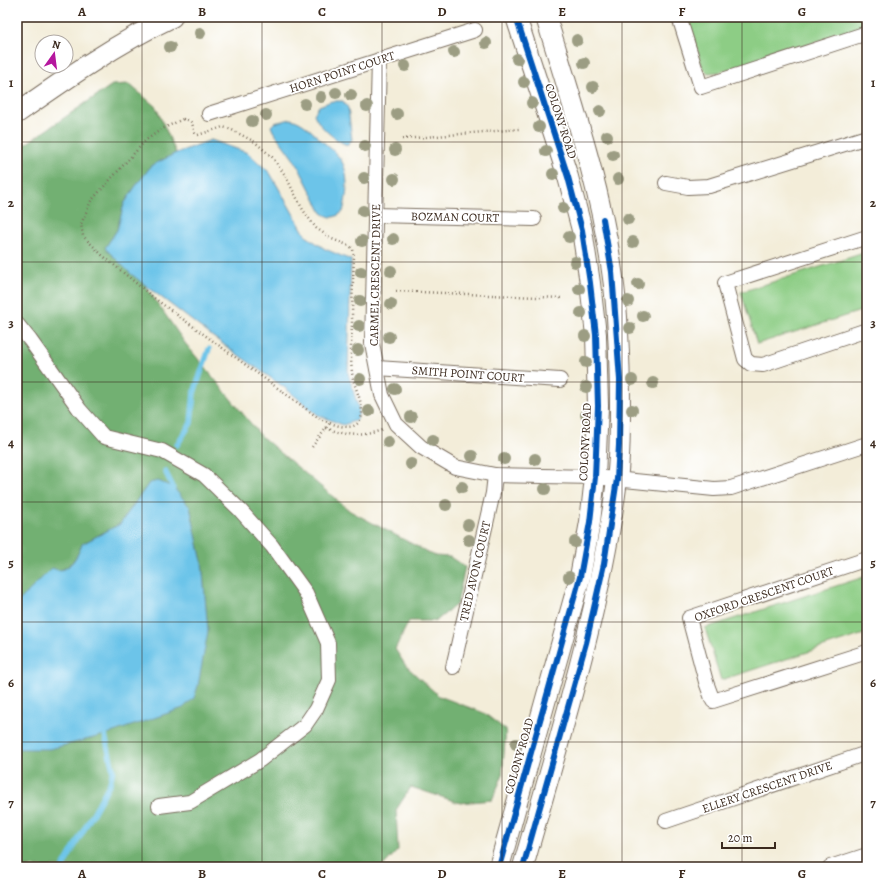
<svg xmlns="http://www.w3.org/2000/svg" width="884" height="884" font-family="Alegreya,serif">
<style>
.green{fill:#8dcd85;stroke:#647c52}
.forest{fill:#72b072;stroke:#566d48}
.water{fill:#6cc4e9;stroke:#547784}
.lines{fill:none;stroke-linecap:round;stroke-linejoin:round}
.stream{stroke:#6cc4e9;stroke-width:5.5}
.minor-casing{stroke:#7b6e5f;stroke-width:16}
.secondary-casing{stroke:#7b6e5f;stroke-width:22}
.path{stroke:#7b6e5f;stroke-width:2.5;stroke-dasharray:1 3;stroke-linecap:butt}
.minor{stroke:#fff;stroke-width:14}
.secondary{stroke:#fff;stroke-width:20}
.cycleway-casing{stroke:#fff;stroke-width:8}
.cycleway{stroke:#0057b8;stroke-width:6}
.tree{fill:#9c9d83}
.grid{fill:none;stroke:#3b2a1e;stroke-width:1;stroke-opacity:0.55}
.labels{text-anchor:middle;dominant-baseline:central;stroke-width:3.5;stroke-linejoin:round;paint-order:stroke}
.street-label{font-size:12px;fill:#3b2a1e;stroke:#fff}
.neatline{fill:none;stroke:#3b2a1e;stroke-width:1.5}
.grid-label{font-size:13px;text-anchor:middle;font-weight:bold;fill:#3b2a1e}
</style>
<rect width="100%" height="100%" fill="#fff"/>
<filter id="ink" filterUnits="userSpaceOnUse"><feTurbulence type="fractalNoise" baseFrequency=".025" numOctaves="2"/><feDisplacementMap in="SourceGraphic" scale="8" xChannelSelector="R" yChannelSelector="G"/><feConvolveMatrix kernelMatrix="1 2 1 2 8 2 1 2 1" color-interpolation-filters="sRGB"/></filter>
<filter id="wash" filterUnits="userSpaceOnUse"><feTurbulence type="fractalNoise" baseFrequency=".012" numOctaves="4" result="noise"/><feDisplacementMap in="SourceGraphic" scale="16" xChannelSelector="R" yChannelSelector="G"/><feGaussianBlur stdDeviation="0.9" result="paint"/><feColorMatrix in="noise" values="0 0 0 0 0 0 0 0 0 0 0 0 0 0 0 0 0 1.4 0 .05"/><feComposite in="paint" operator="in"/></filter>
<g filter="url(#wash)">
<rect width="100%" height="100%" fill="#f3edd9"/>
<g class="green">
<path d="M687,17H867V26L720,72L708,73L703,69Z"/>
<path d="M867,252V309L757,344L741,292Z"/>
<path d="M867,576V633L721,680L705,628Z"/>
</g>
<path class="forest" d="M129,84L156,107L176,153L151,166L135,187L124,204L117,230L105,248L131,274L144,284L185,343L262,437L350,511L435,556L450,557L465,567L457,604L436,621H409L395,649L406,666L439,696L484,713L506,730L502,777L492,800L460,803L411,787L396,810L398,850L383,866L17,867V748L18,749L208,631L202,562L190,507L149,483L120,524L82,544C79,554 70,569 59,570C57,570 54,569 52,569L17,603V150L112,85Z"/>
<g class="water">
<path d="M332,101H343L348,108L352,140L347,145C336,141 318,126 314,114L319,106Z"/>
<path d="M291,119C303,122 310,130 319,138C326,145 336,152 341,160C350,175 347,196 343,212C334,218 332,219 322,213L297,164L273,131L271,126L274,123Z"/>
<path d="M211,140L248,153L270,173L306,236L325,249L351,260L348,373L359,410L357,420L343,425L318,415L285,388L213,337L131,274L105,248L117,230L124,204L135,187L151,166L176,153Z"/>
<path d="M158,481L173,487L190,507L202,562L208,631L198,686L194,698L183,708L105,735L50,749H18L17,603L52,568C55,569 57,570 59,570C70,570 79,554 82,544L120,524L149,483Z"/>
</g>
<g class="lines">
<g class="stream">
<path d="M177,445L191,423L194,393L209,349"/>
<path d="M165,471L173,487L171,494"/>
<path d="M63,867L110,783L113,770L105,735L106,730"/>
</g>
</g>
</g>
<g filter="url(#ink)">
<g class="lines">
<defs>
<g id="minor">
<path d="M679,17L701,87L867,33"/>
<path d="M379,60L372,343L382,395L396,424L421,447L455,467L495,475L595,477L714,489L731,488L867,444"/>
<path d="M209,114L475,30"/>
<path d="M666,183L688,187L709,186L867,137"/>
<path d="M375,215L534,219"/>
<path d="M867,237L725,283L745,359L751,364L763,365L867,330"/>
<path d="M17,324L30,340L80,410L104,437L162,451L204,475L240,510L272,546L306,593L328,643L329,680L316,709L305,725L260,760L190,802L159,806"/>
<path d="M377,368L560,380"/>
<path d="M867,559L689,618L706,682L713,701L867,652"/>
<path d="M453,667L493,493L495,475"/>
<path d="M666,821L867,753"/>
<path d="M830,867L867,855"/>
</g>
<g id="secondary">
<path d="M17,113C67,78 117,43 172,17"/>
<path d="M499,867L580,577L590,522L595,477L598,406L596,335L590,283L582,230L568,177L516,17"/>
<path d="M523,867C559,739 600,612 617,480C620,457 620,434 620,411C620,364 619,317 612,271C600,184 571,100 546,17"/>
</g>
</defs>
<use href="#minor" class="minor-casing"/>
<use href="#secondary" class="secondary-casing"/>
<g class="path">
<path d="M183,119C193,120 192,124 195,133L198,135L223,127L232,130L255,142L272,157L285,175L303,210L316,228L332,239L350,246L353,249L354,257C353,280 352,302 352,325C351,343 350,361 353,379C356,391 368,413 358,423C349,432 330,423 320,419L154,298L102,255L83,236L81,224L91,201L146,140L162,129Z"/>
<path d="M402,139L519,129"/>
<path d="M396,291L561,298"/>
<path d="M326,428C347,436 361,437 382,430"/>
<path d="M312,447L330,423"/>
</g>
<use href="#minor" class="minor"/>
<use href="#secondary" class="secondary"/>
<defs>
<g id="cycleway">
<path d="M499,867L580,577L590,522L595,477L598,406L596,335L590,283L582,230L568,177L516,17"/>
<path d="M523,867L586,643L604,564L617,479L619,445L620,380L612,272L603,219"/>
</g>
</defs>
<use href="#cycleway" class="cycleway-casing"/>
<use href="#cycleway" class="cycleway"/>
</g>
<g class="tree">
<circle cx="200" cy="33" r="6"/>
<circle cx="577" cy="40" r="6"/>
<circle cx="486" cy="43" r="6"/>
<circle cx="170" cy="47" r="6"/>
<circle cx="454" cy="52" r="6"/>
<circle cx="517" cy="59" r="6"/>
<circle cx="584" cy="63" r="6"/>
<circle cx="405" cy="66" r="6"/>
<circle cx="524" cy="82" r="6"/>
<circle cx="593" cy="87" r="6"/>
<circle cx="336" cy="93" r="6"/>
<circle cx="351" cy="95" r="6"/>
<circle cx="321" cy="97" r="6"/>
<circle cx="532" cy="103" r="6"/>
<circle cx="305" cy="104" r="6"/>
<circle cx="367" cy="106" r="6"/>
<circle cx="600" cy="111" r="6"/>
<circle cx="397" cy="114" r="6"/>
<circle cx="266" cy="115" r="6"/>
<circle cx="252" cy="121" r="6"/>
<circle cx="539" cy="127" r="6"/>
<circle cx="607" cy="136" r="6"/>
<circle cx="365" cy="146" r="6"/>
<circle cx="395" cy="150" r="6"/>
<circle cx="546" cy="151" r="6"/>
<circle cx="613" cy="155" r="6"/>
<circle cx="553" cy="174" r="6"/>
<circle cx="364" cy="178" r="6"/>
<circle cx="394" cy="179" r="6"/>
<circle cx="618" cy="179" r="6"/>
<circle cx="563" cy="208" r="6"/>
<circle cx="363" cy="211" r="6"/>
<circle cx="628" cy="219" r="6"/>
<circle cx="569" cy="237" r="6"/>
<circle cx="393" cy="239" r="6"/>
<circle cx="362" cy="241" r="6"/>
<circle cx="633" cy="242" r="6"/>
<circle cx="575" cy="262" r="6"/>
<circle cx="391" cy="271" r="6"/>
<circle cx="361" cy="272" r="6"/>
<circle cx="638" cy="284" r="6"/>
<circle cx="579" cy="289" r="6"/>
<circle cx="360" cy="301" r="6"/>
<circle cx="628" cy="301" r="6"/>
<circle cx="391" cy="304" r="6"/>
<circle cx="581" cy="313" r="6"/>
<circle cx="643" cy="316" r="6"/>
<circle cx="359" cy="326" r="6"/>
<circle cx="630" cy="328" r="6"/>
<circle cx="585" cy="336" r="6"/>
<circle cx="389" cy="337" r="6"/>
<circle cx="358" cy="350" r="6"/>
<circle cx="586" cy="362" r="6"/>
<circle cx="360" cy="379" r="6"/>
<circle cx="632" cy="380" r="6"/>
<circle cx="653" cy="383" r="6"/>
<circle cx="586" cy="387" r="6"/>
<circle cx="395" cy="389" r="6"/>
<circle cx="632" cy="410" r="6"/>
<circle cx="369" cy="411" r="6"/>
<circle cx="586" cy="415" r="6"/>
<circle cx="411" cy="417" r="6"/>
<circle cx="433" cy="440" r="6"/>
<circle cx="388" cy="442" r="6"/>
<circle cx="472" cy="456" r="6"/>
<circle cx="504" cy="459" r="6"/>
<circle cx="535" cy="459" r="6"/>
<circle cx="411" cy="464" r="6"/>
<circle cx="462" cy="487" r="6"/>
<circle cx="545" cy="489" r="6"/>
<circle cx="446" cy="505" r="6"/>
<circle cx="468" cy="525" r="6"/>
<circle cx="469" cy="540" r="6"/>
<circle cx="575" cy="542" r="6"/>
<circle cx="569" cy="577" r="6"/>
<circle cx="516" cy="744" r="6"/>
</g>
</g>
<path class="grid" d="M142,17V867M262,17V867M382,17V867M502,17V867M622,17V867M742,17V867M17,142H867M17,262H867M17,382H867M17,502H867M17,622H867M17,742H867"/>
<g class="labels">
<g class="street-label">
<text transform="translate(342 72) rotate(-18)">HORN POINT COURT</text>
<text transform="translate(561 121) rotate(72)">COLONY ROAD</text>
<text transform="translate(455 217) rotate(1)">BOZMAN COURT</text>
<text transform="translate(375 275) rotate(-89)">CARMEL CRESCENT DRIVE</text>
<text transform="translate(468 374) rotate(4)">SMITH POINT COURT</text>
<text transform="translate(585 442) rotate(-87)">COLONY ROAD</text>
<text transform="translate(475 571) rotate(-77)">TRED AVON COURT</text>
<text transform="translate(764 594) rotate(-19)">OXFORD CRESCENT COURT</text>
<text transform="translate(519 756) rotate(-74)">COLONY ROAD</text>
<text transform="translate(767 787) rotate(-19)">ELLERY CRESCENT DRIVE</text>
</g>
</g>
<rect width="884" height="884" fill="none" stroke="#fff" stroke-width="44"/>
<g transform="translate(54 54) rotate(14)"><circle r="19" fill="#ffffff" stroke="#b1aaa5"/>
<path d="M0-3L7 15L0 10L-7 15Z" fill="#b5179e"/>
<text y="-6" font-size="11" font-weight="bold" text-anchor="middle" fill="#3b2a1e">N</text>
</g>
<path d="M722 842v6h53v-6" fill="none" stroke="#3b2a1e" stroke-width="2"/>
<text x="728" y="842" font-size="12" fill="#3b2a1e" stroke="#ffffff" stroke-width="3" paint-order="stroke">20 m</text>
<rect x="22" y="22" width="840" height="840" class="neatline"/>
<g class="grid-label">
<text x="82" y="16">A</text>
<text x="202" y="16">B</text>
<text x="322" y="16">C</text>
<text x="442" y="16">D</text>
<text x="562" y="16">E</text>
<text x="682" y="16">F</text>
<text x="802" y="16">G</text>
<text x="11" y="87">1</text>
<text x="873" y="87">1</text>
<text x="11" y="207">2</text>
<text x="873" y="207">2</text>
<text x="11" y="327">3</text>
<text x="873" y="327">3</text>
<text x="11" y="447">4</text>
<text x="873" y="447">4</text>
<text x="11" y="567">5</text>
<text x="873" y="567">5</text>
<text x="11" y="687">6</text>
<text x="873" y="687">6</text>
<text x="11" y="807">7</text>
<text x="873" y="807">7</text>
<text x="82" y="878">A</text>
<text x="202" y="878">B</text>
<text x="322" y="878">C</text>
<text x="442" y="878">D</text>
<text x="562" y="878">E</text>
<text x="682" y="878">F</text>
<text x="802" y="878">G</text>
</g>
</svg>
